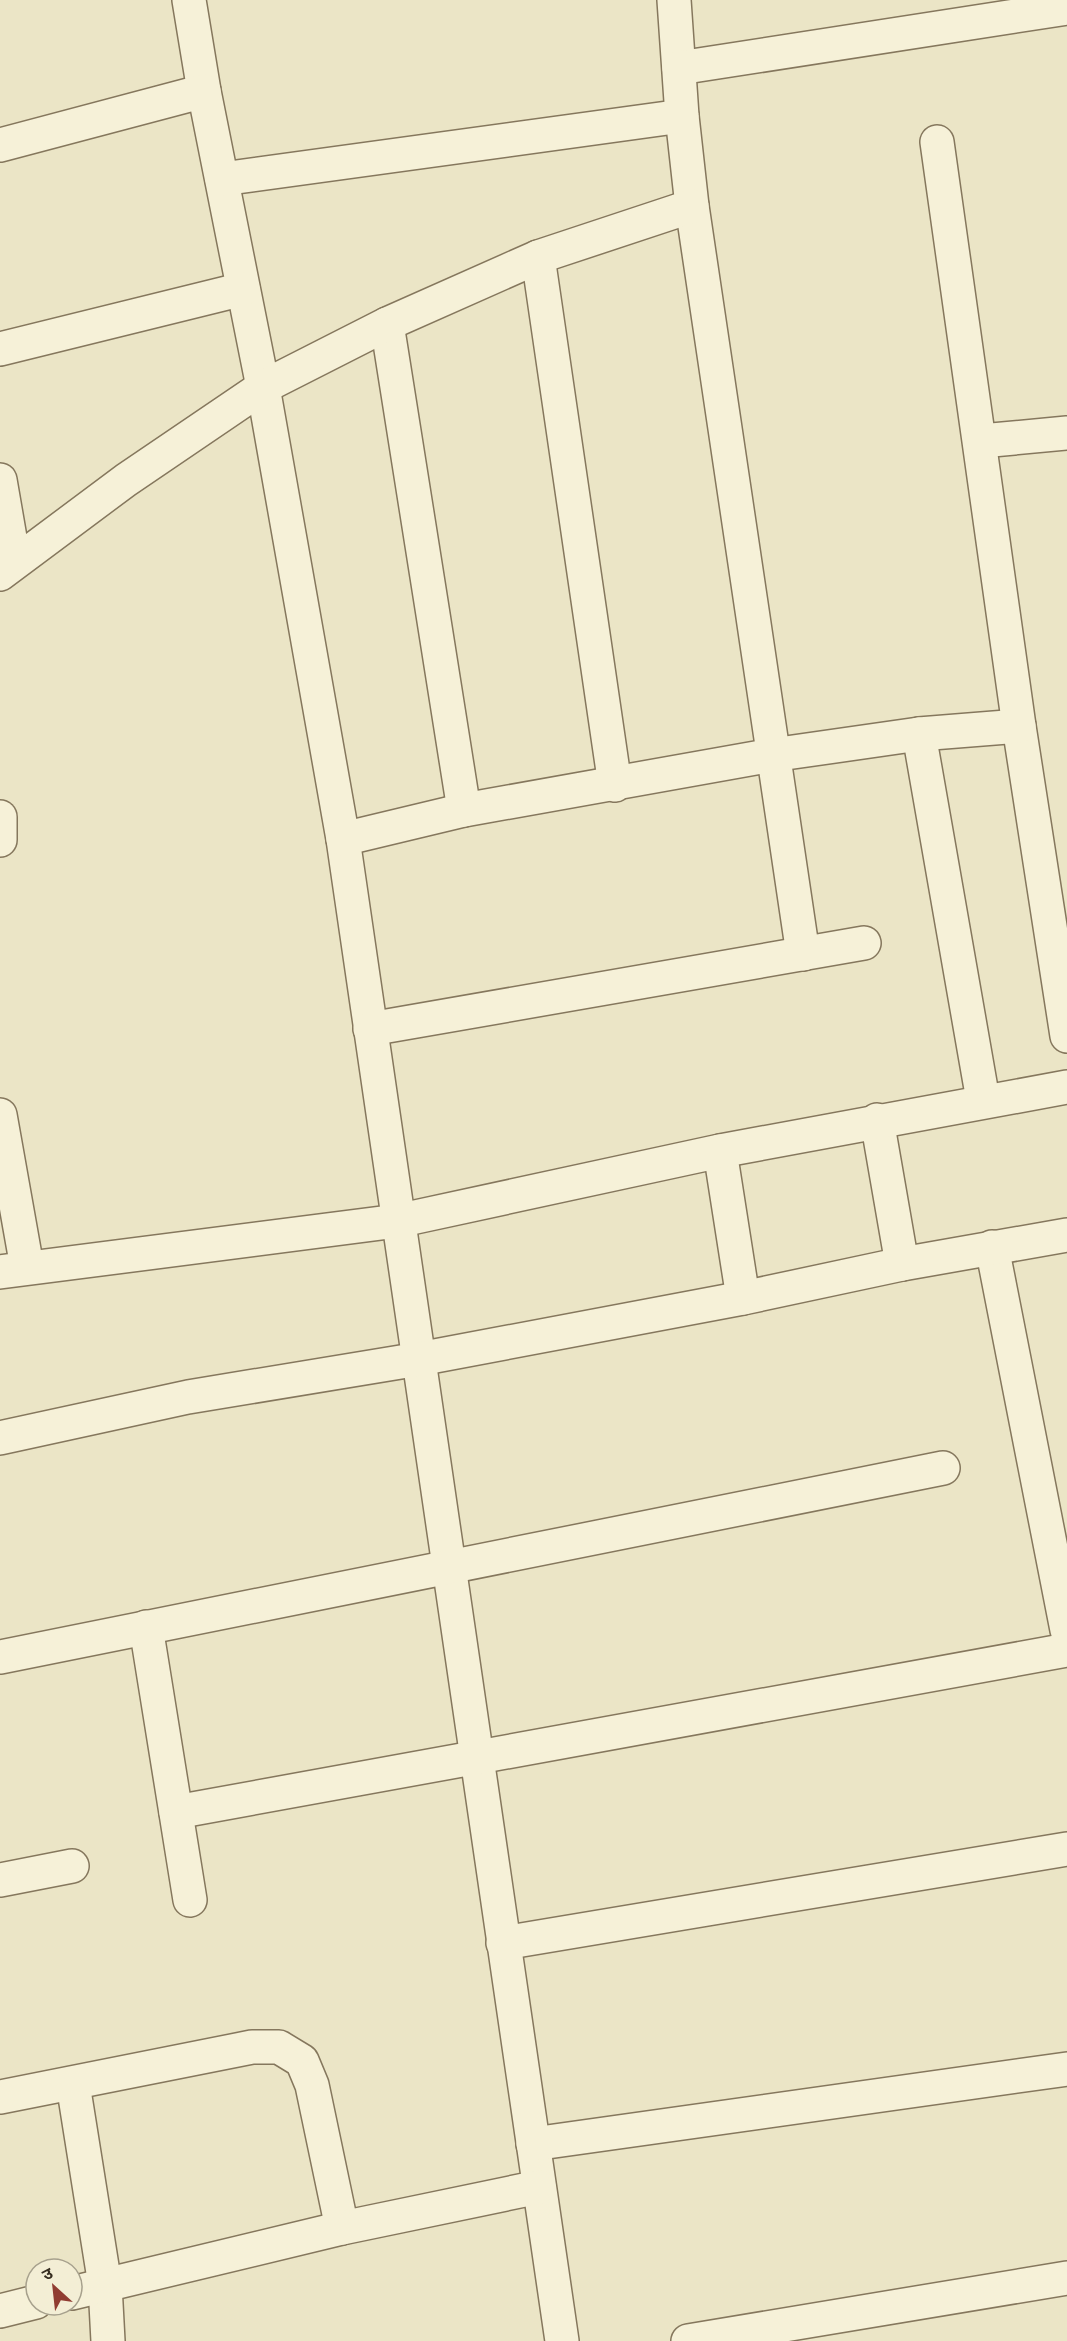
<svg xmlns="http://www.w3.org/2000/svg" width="1067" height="2341" font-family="'Zilla Slab','Noto Sans Devanagari',serif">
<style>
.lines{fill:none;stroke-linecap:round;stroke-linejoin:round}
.minor-casing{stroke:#85775d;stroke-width:36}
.minor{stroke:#f6f1d8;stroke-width:33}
</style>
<rect width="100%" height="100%" fill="#ebe5c6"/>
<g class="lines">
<defs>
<g id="minor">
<path d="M189,0L204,91L263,387L343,839L562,2341"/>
<path d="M674,0L682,116L692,206L803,954"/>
<path d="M679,68L1067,8"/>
<path d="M937,142L1019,726L1067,1036"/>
<path d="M0,145L204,91"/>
<path d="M222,179L682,116"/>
<path d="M538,257L615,785"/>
<path d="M387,324L464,810"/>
<path d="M0,349L243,289"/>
<path d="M981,441L1067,433"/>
<path d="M0,480L14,561"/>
<path d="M0,574L126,480L263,387L387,324L538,257L692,206"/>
<path d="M919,734L983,1100"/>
<path d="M0,817V840"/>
<path d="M343,839L464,810L772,755L919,734L1019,726"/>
<path d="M370,1029L864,943"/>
<path d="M0,1115L27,1267"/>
<path d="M877,1120L902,1264"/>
<path d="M720,1151L743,1298"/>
<path d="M992,1247L1067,1630"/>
<path d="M0,1272L397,1221L720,1151L1067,1087"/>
<path d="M0,1438L188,1397L419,1359L743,1298L902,1264L1067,1235"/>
<path d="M146,1627L190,1900"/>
<path d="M0,1657L943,1468"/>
<path d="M176,1812L1067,1650"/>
<path d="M0,1880L72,1866"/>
<path d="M503,1943L1067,1849"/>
<path d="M73,2084L105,2285L108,2341"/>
<path d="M0,2097L252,2047H279L302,2061L312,2085L342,2228"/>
<path d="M533,2144L1067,2069"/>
<path d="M72,2293L342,2228L539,2187"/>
<path d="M0,2311L36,2302"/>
<path d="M688,2341L1067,2278"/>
</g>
</defs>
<use href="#minor" class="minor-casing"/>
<use href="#minor" class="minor"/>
</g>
<g transform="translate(54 2287) rotate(333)"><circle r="28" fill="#f3eed5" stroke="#a7a18d" stroke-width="1.5"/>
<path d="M0-4.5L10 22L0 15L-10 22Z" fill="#903c31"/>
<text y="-9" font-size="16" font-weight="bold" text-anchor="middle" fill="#362d20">उ</text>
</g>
</svg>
